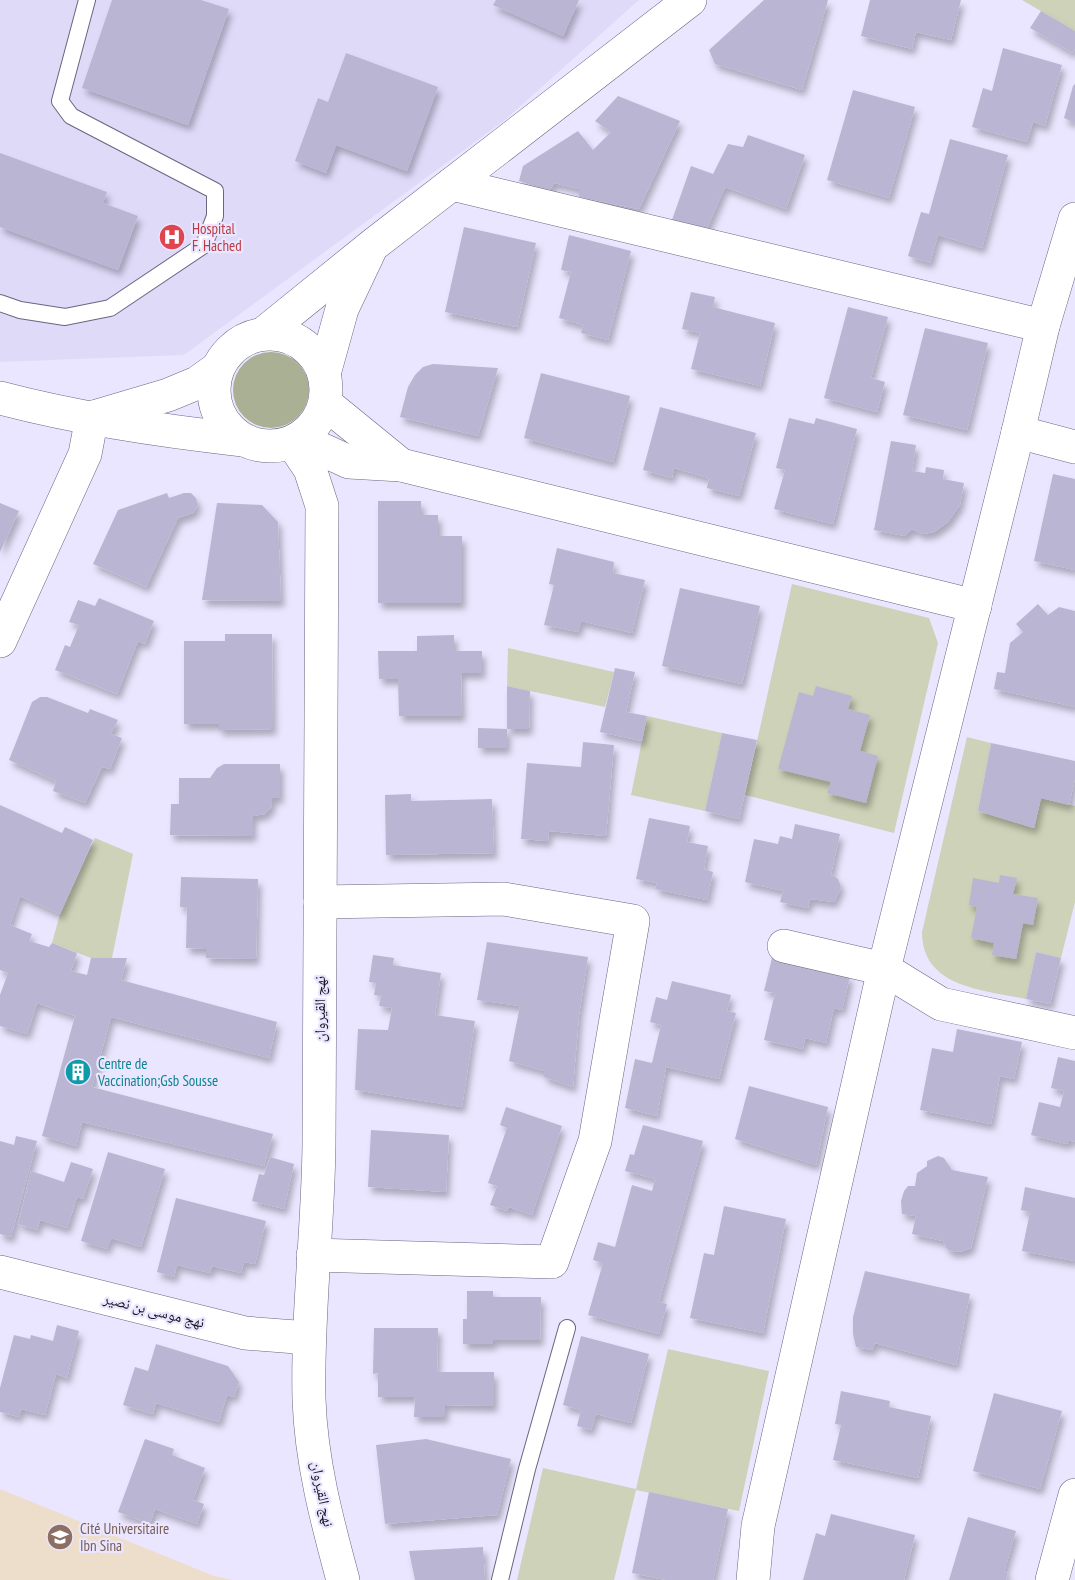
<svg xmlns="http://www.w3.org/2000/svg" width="1075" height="1580" font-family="'PT Sans Narrow','Noto Naskh Arabic',sans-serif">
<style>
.built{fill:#e0daf9}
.education{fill:#edddcb}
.green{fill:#cdd2b8}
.forest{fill:#aab093}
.building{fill:#bab5d3;filter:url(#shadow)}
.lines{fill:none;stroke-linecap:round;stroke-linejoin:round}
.lane-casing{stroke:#6a6580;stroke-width:18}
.street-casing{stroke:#6a6580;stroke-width:34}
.lane{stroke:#fff;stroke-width:16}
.street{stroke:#fff;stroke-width:33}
.labels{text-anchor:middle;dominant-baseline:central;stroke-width:4.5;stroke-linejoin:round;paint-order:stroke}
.health-label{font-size:15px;fill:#be3a42;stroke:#eae6ff;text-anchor:start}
.street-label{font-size:15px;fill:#1b1924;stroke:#eae6ff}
.culture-label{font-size:15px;fill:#0d838f;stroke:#eae6ff;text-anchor:start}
.education-label{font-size:15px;fill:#785e54;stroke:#eae6ff;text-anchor:start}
</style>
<defs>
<filter id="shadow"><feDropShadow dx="3.5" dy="6" stdDeviation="3" flood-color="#0004"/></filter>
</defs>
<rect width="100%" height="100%" fill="#eae6ff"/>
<path class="built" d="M0,0H639L505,120L184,355L0,362Z"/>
<path class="education" d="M0,1489L214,1576L233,1580H0Z"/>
<g class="green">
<path d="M1022,0H1075V31Z"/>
<path d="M792,584L929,618L938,643L894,833L745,795Z"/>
<path d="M508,648L614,672L605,707L507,686Z"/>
<path d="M647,716L722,733L705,811L631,795Z"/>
<path d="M967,737L991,743L978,811L1034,828L1041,798L1075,806V902L1061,958L1036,952L1026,999C984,990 922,988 922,932Z"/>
<path d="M95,838L133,854L112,958H91L52,943L60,914Z"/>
<path d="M668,1349L769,1371L739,1511L636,1490L614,1580H517L543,1468L636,1489Z"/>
</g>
<circle class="forest" cx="271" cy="390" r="38"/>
<g class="building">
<path d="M112,0H201L229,9L188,125L82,88Z"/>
<path d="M496,0H579L563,36L493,5Z"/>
<path d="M764,0H828L802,90L715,64L709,50Z"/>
<path d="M870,0H961L951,40L916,32L912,49L861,36Z"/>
<path d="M1041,11L1075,31V49L1073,53L1030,28Z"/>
<path d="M1003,48L1062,65L1045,126L1033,122L1027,142L972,127L983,88L992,91Z"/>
<path d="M346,53L438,87L407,171L336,145L326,173L295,161L318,98L328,102Z"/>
<path d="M1075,84V123L1064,118L1073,86Z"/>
<path d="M853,90L915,107L889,198L827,180Z"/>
<path d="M618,96L680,121L639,209L579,197V189L554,183L549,191L519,181L523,166L578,131L593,150L611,132L595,121Z"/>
<path d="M748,135L805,155L786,209L725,187L707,228L672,220L691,166L713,174L728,144L743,147Z"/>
<path d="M950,139L1008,155L982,248L938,235L930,263L908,256L921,212L929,214Z"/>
<path d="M0,153L107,192L103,203L138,216L118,270L0,227Z"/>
<path d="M464,227L536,243L517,327L445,312Z"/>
<path d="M569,235L631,251L608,340L581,333L583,325L559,318L571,272L561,270Z"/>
<path d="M691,292L715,297L713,307L775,323L760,386L691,369L700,333L682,329Z"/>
<path d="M848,307L888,317L871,378L885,382L877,412L824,398Z"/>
<path d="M925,328L988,343L967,430L903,415Z"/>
<path d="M433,364L498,368L478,436L400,417L408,387L415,375L423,367Z"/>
<path d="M541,373L630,396L613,462L524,438Z"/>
<path d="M660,407L756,433L739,496L707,488L709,478L674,468L672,478L643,470Z"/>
<path d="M789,418L814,424L816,418L857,429L833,524L774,509L785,470L776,468Z"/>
<path d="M891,441L916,445L912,471L925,473L926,467L944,470L943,479L964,483L960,505L948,522L934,532L923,534L912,529L905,536L874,530Z"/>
<path d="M1053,474L1075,479V570L1034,561Z"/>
<path d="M167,493L169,498L184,493H191L196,498L198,505L193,513L178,518L146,587L93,564L118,510Z"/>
<path d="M378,501H421V515H438V536H462V603H378Z"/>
<path d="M0,503L19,511L0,552Z"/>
<path d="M217,503L262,505L278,522L281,601L202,600Z"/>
<path d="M557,548L614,562L613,573L645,580L632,633L581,621L578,632L544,625L554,585L549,584Z"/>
<path d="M680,588L760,606L742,684L662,666Z"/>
<path d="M99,598L154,621L145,644L138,641L117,694L55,670L65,645L70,647L79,625L69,622L78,600L95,606Z"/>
<path d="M1038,604L1048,615L1059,607L1075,611V707L994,689L997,672L1005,673L1010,643L1023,632L1016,624Z"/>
<path d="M225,634H272L273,729L219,730V724H184V641H225Z"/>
<path d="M454,635V651H482V673H461L462,716H399L398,679H379L378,651H417V636Z"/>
<path d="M615,668L635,672L626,712L647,716L642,741L600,732Z"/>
<path d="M507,686L530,691L529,729H507Z"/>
<path d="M816,686L852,696L848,709L870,715L860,751L878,756L866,803L827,793L831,782L778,769L799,692L813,696Z"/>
<path d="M40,697H47L88,713L90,709L118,720L111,734L122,738L110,769L102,767L85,803L53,791L56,781L9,760L32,702Z"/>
<path d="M478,728L507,729V748H478Z"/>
<path d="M722,733L757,740L739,819L705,811Z"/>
<path d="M583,742L614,745L606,836L549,831L548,841L521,839L527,763L581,767Z"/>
<path d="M991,743L1075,761V778L1069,805L1041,798L1034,828L978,811Z"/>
<path d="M224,764H280V798H272V806L265,814L253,816V836L170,835L171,804H179V778H210L217,768Z"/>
<path d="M411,794V801L492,799L494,853L386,855L385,795Z"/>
<path d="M0,805L62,833L65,827L93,840L60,914L20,896L10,925L32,934L29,941L49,947L52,943L77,953L71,971L87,975L91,958H127L121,980L277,1022L269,1058L111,1017L92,1087L273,1134L264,1166L82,1122L76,1146L42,1136L75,1016L37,1003L27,1034L0,1026V995L8,973L0,970Z"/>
<path d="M649,818L690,826L687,842L708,846L704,869L713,872L707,900L655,889L657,883L636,879Z"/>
<path d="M795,824L840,834L831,874L838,879L841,887L834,902L810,899L808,908L780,902L783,891L745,882L754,839L778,844L780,836L792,839Z"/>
<path d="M1000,875L1017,878L1013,894L1038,898L1033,925L1023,923L1016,959L992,955L994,943L971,938L977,907L969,905L973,878L999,883Z"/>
<path d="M181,877L258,879L256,959L206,958V949L186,948L187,907H180Z"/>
<path d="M487,942L588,957L579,1015L573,1087L544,1077V1071L509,1061L520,1006L477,1000Z"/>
<path d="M1036,952L1061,958L1050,1004L1026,999Z"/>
<path d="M373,955L394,958L393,965L441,973L435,1015L475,1021L462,1107L355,1090L358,1029L388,1030L392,1008L379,1006L381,996L374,995L376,983L369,982Z"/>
<path d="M772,958L850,976L842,1010L834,1008L826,1043L805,1038L803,1049L764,1040L775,993L764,991Z"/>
<path d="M672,981L731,995L727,1011L736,1013L719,1079L666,1067L657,1116L625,1108L635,1059L652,1063L661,1025L650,1022L656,997L667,1000Z"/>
<path d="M957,1029L1022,1042L1014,1079L1000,1076L991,1124L920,1110L932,1048L953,1052Z"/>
<path d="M1058,1057L1075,1061V1142L1068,1140L1067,1144L1031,1135L1039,1102L1060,1107L1064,1091L1051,1088Z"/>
<path d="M749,1086L828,1107L816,1165L735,1139Z"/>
<path d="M506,1107L562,1126L532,1215L509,1207L507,1211L490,1205L497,1186L488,1183L507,1128L500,1125Z"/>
<path d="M643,1125L703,1141L659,1302L667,1304L659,1334L588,1315L603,1263L593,1260L598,1242L615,1247L632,1185L652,1191L655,1179L625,1171L630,1154L634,1155Z"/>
<path d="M371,1130L449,1135L446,1192L368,1187Z"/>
<path d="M16,1136L37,1141L11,1237L0,1234V1141L14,1145Z"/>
<path d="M108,1152L165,1169L141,1247L111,1238L107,1249L81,1241Z"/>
<path d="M938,1156L944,1158L952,1170L988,1177L971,1248L963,1251L954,1252L947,1249L943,1241L912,1234L916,1216L902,1214L901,1201L904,1191L908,1186H915L917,1173L927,1166V1161Z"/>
<path d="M270,1157L294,1164L284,1209L252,1201L259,1174L264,1175Z"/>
<path d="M71,1162L93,1169L83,1199L77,1197L67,1228L40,1220L37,1230L18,1224L31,1171L64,1182Z"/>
<path d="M1025,1187L1075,1198V1261L1022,1251L1030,1212L1021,1210Z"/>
<path d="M176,1198L266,1221L255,1264L244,1262L241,1273L212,1266L210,1273L177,1265L174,1277L157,1272Z"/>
<path d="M724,1206L786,1219L763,1333L690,1318L704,1253L714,1255Z"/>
<path d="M865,1271L970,1294L956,1365L875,1343L872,1350L856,1347L853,1334V1317Z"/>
<path d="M467,1291H493V1297H541L540,1340H493V1344H463V1319H467Z"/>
<path d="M57,1325L79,1331L67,1378L56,1374L45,1415L21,1409L19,1417L0,1412V1388L14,1335L30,1339L31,1335L53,1341Z"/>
<path d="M374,1328H438L437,1372H494V1406L445,1405V1417H414L415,1397H378V1373L373,1374Z"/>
<path d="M581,1336L649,1354L631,1423L596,1414L591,1430L577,1426L581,1410L563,1405Z"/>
<path d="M156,1344L228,1366L239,1382L234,1397L227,1395L219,1422L156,1403L153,1414L123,1405L135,1367L148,1371Z"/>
<path d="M841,1391L890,1401L889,1407L931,1416L918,1478L833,1460L841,1425L835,1424Z"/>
<path d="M994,1393L1062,1411L1040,1489L973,1471Z"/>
<path d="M145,1439L174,1449L172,1455L205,1468L193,1500L204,1504L197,1524L155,1509L150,1524L118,1512Z"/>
<path d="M426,1439L511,1459L497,1515L385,1524L376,1445Z"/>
<path d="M649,1492L728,1509L713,1580H666L632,1573Z"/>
<path d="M831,1514L915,1535L904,1580H803L816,1533L825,1536Z"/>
<path d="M968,1517L1016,1531L1004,1572L1008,1573L1006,1580H949Z"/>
<path d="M483,1547L485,1580H415L409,1551Z"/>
</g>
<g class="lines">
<defs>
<g id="lane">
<path d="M0,303L20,310L65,317L110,308L204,245L215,216V191L71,116L60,101L87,0"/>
<path d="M500,1580L527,1469L567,1328"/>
</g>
<g id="street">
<path d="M452,184L1043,326"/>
<circle cx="270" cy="390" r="56"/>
<path d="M263,334L373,245L690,0"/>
<path d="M324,374L342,309L369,252"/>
<path d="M0,398C79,419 161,431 243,440"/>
<path d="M325,403L401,465"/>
<path d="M97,416L168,395L197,383L218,368"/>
<path d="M1018,432L1075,447"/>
<path d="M299,439L349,462L401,465L975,606"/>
<path d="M292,442L310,469L322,506C321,719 320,932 319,1145C318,1230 307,1314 309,1399C311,1461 327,1521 343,1580"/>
<path d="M0,641L85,454L92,417"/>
<path d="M784,946L884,969L941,1004L1075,1033"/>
<path d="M313,1255L552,1262L595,1141L633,921L504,899L320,902"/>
<path d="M0,1272L245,1333L309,1338"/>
<path d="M753,1580L758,1526L884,969L1018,432L1043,326L1075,219"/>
<path d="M1052,1580L1075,1495"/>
</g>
</defs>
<use href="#lane" class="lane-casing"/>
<use href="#street" class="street-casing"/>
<use href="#lane" class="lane"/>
<use href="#street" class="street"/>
</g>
<defs>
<symbol id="hospital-disc" viewBox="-11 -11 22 22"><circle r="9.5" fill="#e0444e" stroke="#eae6ff"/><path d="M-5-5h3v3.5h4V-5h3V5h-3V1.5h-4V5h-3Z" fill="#fff"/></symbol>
<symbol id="building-disc" viewBox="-11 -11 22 22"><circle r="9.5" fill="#0f9aa8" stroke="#eae6ff"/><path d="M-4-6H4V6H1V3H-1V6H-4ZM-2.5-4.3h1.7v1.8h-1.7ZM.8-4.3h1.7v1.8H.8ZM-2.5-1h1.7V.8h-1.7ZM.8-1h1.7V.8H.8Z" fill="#fff"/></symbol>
<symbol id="university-disc" viewBox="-11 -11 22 22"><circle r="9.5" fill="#8d6e63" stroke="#eae6ff"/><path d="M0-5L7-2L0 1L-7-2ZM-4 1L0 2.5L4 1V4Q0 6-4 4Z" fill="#fff"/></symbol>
</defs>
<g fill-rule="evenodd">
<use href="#hospital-disc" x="157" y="222" width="30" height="30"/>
<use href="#building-disc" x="63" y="1057" width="30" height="30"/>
<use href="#university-disc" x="45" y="1522" width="30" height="30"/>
</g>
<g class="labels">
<g class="health-label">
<text x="192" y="228">Hospital<tspan x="192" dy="17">F. Hached</tspan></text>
</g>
<g class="street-label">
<text transform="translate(319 1009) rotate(-90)">نهج القيروان</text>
<text transform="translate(154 1310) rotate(14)">نهج موسى بن نصير</text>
<text transform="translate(323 1494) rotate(79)">نهج القيروان</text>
</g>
<g class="culture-label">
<text x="98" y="1063">Centre de<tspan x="98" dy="17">Vaccination;Gsb Sousse</tspan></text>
</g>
<g class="education-label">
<text x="80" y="1528">Cité Universitaire<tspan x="80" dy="17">Ibn Sina</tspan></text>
</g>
</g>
</svg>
